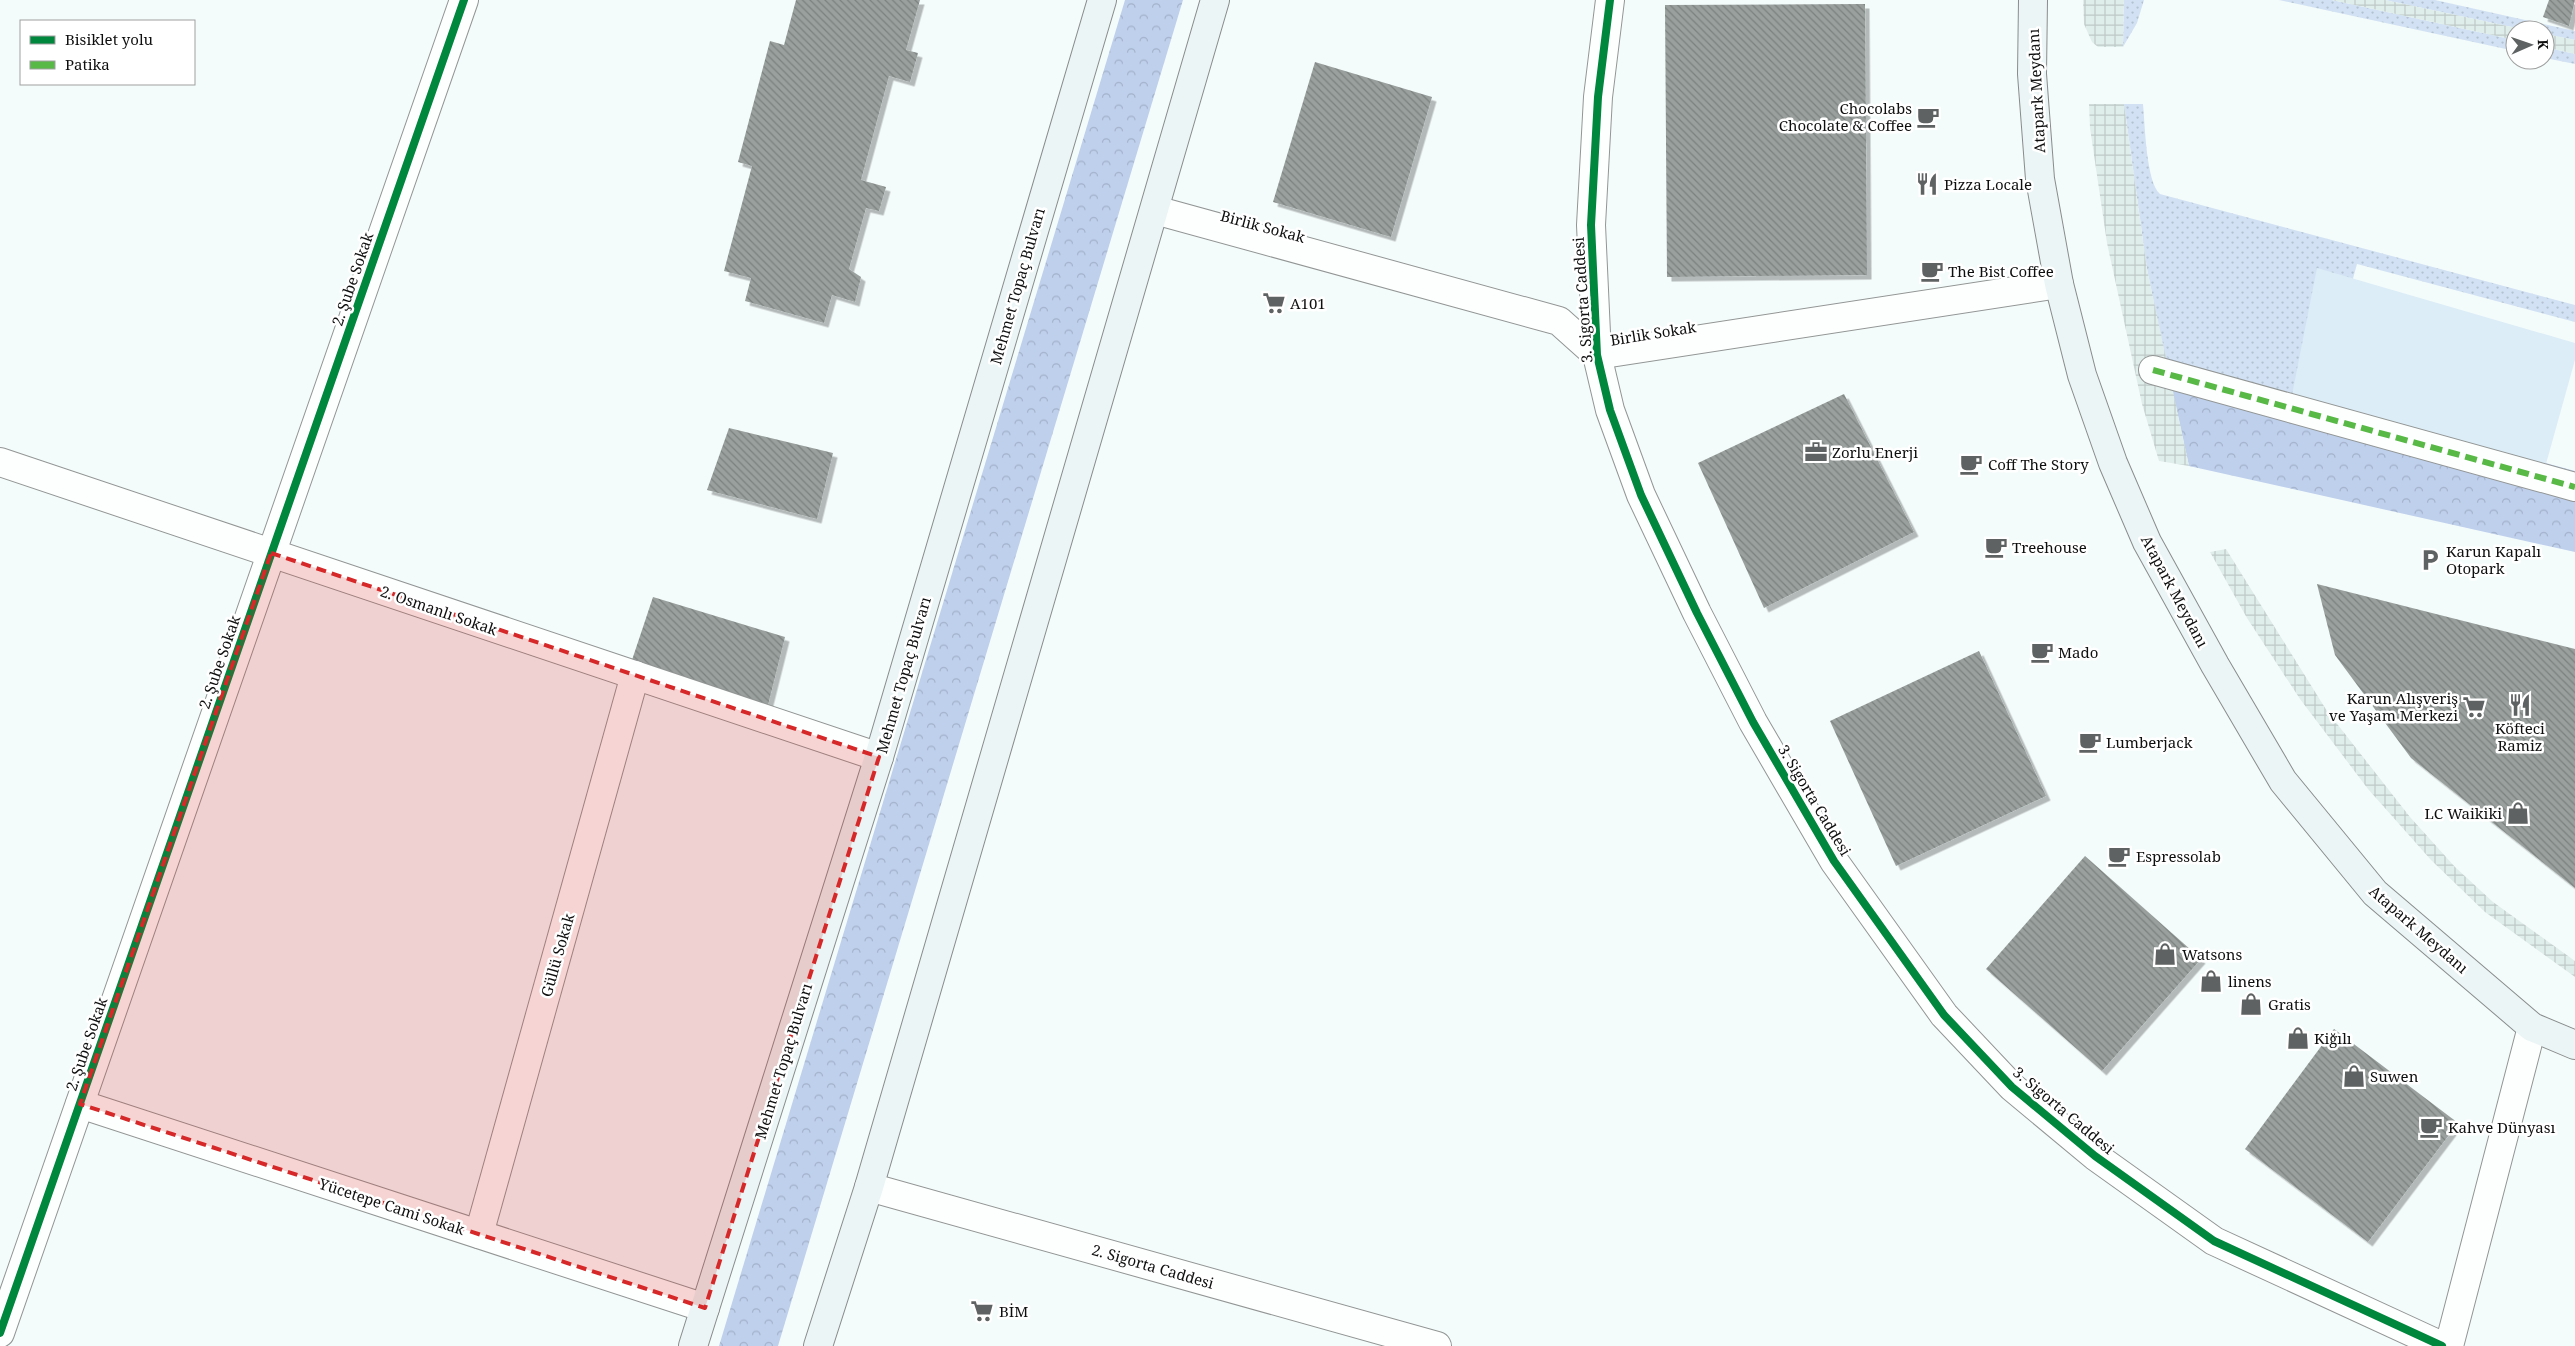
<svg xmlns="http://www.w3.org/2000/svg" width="2575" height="1346" font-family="'Noto Serif',serif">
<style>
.grass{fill:url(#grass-dots)}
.forest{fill:url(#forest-crowns)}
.pitch{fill:#dcedf7}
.plaza{fill:url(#plaza-grid)}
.building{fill:url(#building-back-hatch);filter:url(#shadow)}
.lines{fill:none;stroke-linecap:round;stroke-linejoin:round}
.pedestrian-casing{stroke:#929695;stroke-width:30}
.minor-casing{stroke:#929695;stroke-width:30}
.secondary-casing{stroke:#898c8c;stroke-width:30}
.pedestrian{stroke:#fdfffe;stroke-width:28}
.minor{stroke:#fdfffe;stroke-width:28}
.secondary{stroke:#ebf5f5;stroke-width:28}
.quiet{stroke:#58b947;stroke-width:6;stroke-dasharray:12 6;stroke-linecap:butt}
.cycleway-casing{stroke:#fff;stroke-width:11}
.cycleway{stroke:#00873e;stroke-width:8}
.marked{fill:#d62828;fill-opacity:0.2;stroke:#d62828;stroke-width:4;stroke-dasharray:10 6;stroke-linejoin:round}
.labels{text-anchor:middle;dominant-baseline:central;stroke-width:5;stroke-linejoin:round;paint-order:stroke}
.street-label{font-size:15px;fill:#0f0f0f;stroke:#fff}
.poi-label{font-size:15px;fill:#0f0f0f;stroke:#fff;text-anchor:start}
</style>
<defs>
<pattern id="grass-dots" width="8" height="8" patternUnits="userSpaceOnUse" patternTransform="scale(1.25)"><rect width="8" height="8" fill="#d2e2f4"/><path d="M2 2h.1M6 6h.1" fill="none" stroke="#b3c1d0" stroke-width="1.8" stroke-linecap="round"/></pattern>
<pattern id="forest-crowns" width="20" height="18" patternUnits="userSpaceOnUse" patternTransform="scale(1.25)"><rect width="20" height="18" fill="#bfd0ed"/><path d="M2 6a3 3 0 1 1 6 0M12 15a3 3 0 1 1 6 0" fill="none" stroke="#a3b1ca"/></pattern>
<pattern id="plaza-grid" width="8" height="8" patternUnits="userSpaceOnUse" patternTransform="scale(1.25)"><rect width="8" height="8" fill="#dfedeb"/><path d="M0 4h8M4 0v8" fill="none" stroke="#becac8"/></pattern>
<pattern id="building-back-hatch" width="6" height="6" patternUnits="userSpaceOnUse" patternTransform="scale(1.25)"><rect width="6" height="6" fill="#99a09e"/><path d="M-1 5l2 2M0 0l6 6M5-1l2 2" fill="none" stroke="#7b817f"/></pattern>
<filter id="shadow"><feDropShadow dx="4.5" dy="4.5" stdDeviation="0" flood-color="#0004"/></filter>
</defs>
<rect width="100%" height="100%" fill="#f4fcfb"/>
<g class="grass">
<path d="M2124,0H2144L2137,23L2123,47Z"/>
<path d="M2279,0H2332L2515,40V51Z"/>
<path d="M2385,0H2435L2575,31V40L2545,34V30H2526Z"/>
<path d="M2545,47L2575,54V64L2545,58Z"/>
<path d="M2124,104H2143C2145,124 2146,182 2160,194L2575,305V322L2357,264L2319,402L2165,357L2147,269Z"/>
</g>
<g class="forest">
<path d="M1125,0H1183L778,1346H719Z"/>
<path d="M2165,357L2319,402L2575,471V552L2189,466Z"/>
</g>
<path class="pitch" d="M2317,268L2575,343V360L2546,464L2292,395Z"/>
<g class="plaza">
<path d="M2083,0H2124L2123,47H2098L2092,42L2084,24Z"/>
<path d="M2332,0H2385L2526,30H2515V40Z"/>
<path d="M2545,34L2575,40V54L2545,47Z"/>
<path d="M2089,104H2124L2147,269L2189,466L2159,461L2142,404L2107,243L2090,128Z"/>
<path d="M2226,549L2327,711L2410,817L2455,867L2493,902L2575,961V977L2485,912L2431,860L2368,789L2300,699L2247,618L2210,552Z"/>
</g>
<g class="building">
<path d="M796,0H920L906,50L918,53L910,82L889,76L861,180L886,187L879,211L866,208L849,269L861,277L855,302L832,295L824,323L745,301L751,278L724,271L752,166L738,162L770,41L784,45Z"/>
<path d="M2549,0H2575L2569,26L2543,17Z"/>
<path d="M1865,4L1867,275L1667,277L1665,5Z"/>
<path d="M1315,62L1432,97L1391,237L1273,202Z"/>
<path d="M1844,394L1914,532L1764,608L1698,463Z"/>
<path d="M729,428L833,453L817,519L707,490Z"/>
<path d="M2317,584L2575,649V888L2411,758L2335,655Z"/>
<path d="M653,597L785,637L768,705L630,666Z"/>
<path d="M1979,651L2046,796L1896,866L1830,721Z"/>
<path d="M2085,856L2201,959L2102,1071L1986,969Z"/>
<path d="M2334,1029L2458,1123L2368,1242L2245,1149Z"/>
</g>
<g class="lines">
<defs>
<path id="pedestrian" d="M2153,370L2575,487"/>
<g id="minor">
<path d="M1610,0L1598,97L1591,225L1597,355L1610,410L1641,495L1697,613L1753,722L1834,861L1944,1015L2012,1087L2095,1156L2214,1241L2442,1346"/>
<path d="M1155,210L1559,321L1597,355L2059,284"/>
<path d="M0,462L879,757"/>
<path d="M80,1104L705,1308"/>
<path d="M869,1187L1437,1346"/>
<path d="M479,1234L635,675"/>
<path d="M0,1333L464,0"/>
<path d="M2449,1346L2532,1027"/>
</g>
<g id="secondary">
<path d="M2033,0L2032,74L2040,179L2059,284L2082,375L2113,463L2147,542L2215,665L2283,781L2375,893L2532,1027L2575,1045"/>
<path d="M693,1346L879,757L1102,0"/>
<path d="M818,1346L869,1187L1215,0"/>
</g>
</defs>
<use href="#pedestrian" class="pedestrian-casing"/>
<use href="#minor" class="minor-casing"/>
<use href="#secondary" class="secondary-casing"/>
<use href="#pedestrian" class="pedestrian"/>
<use href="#minor" class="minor"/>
<use href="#secondary" class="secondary"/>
<path class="quiet" d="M2153,370L2575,487"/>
<defs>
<g id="cycleway">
<path d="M1610,0L1598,97L1591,225L1597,355L1610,410L1641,495L1697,613L1753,722L1834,861L1944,1015L2012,1087L2095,1156L2214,1241L2442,1346"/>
<path d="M0,1333L464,0"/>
</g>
</defs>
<use href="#cycleway" class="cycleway-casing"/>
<use href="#cycleway" class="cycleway"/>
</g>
<path class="marked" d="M271,553L879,757L705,1308L80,1104Z"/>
<defs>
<symbol id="cafe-bare" viewBox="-9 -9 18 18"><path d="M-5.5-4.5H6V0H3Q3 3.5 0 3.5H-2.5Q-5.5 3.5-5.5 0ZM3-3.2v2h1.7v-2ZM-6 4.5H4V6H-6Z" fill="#5f6262" stroke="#fff" stroke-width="2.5" paint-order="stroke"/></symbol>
<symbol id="restaurant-bare" viewBox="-9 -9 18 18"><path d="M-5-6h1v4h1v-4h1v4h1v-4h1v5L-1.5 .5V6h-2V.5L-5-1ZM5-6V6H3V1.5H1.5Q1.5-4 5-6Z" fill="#5f6262" stroke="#fff" stroke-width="2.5" paint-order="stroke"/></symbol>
<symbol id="supermarket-bare" viewBox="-9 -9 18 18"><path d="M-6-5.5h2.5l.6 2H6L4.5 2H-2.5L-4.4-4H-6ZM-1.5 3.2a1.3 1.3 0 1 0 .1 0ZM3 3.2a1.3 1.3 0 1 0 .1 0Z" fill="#5f6262" stroke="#fff" stroke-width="2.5" paint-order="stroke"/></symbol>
<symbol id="office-bare" viewBox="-9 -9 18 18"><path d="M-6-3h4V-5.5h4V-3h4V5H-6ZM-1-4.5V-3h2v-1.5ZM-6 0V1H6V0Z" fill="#5f6262" stroke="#fff" stroke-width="2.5" paint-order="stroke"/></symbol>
<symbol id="parking-bare" viewBox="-9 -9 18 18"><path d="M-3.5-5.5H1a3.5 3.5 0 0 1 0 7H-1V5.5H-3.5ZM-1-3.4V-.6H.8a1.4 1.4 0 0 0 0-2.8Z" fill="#5f6262" stroke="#fff" stroke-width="2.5" paint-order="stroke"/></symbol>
<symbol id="shop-bare" viewBox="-9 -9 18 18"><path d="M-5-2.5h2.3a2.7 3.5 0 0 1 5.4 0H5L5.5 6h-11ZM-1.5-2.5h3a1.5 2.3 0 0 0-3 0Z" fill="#5f6262" stroke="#fff" stroke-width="2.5" paint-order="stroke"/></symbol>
</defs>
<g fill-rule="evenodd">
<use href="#cafe-bare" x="1912" y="101" width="32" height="32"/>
<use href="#restaurant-bare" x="1911" y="168" width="32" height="32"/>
<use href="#cafe-bare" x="1916" y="255" width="32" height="32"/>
<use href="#supermarket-bare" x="1258" y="287" width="32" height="32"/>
<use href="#office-bare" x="1800" y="436" width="32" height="32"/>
<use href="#cafe-bare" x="1955" y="448" width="32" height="32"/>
<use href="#cafe-bare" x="1980" y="531" width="32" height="32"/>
<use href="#parking-bare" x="2414" y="544" width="32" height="32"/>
<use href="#cafe-bare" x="2026" y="636" width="32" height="32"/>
<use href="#restaurant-bare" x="2504" y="689" width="32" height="32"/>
<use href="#supermarket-bare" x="2458" y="691" width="32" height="32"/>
<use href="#cafe-bare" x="2074" y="726" width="32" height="32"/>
<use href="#shop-bare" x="2502" y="797" width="32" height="32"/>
<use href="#cafe-bare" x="2103" y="840" width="32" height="32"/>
<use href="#shop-bare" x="2149" y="938" width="32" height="32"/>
<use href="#shop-bare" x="2195" y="965" width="32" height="32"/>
<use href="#shop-bare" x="2235" y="988" width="32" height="32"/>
<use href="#shop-bare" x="2282" y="1022" width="32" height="32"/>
<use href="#shop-bare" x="2338" y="1060" width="32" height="32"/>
<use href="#cafe-bare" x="2415" y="1111" width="32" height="32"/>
<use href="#supermarket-bare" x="966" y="1295" width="32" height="32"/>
</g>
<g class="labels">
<g class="street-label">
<text transform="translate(2036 91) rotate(-93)">Atapark Meydanı</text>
<text transform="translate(1263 226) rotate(15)">Birlik Sokak</text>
<text transform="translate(352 279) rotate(-71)">2. Şube Sokak</text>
<text transform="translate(1017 286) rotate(-74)">Mehmet Topaç Bulvarı</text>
<text transform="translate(1582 300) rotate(-94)">3. Sigorta Caddesi</text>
<text transform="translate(1653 333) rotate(-9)">Birlik Sokak</text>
<text transform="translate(2175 591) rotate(62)">Atapark Meydanı</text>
<text transform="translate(439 610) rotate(19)">2. Osmanlı Sokak</text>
<text transform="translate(219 662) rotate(-71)">2. Şube Sokak</text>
<text transform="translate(903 675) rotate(-74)">Mehmet Topaç Bulvarı</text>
<text transform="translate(1815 800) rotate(59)">3. Sigorta Caddesi</text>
<text transform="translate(2419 929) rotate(41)">Atapark Meydanı</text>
<text transform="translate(557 955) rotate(-74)">Güllü Sokak</text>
<text transform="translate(86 1044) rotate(-71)">2. Şube Sokak</text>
<text transform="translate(783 1061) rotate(-73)">Mehmet Topaç Bulvarı</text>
<text transform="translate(2064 1110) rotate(40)">3. Sigorta Caddesi</text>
<text transform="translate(392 1206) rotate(18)">Yücetepe Cami Sokak</text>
<text transform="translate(1153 1266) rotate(16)">2. Sigorta Caddesi</text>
</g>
<g class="poi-label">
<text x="1912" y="108" text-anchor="end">Chocolabs<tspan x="1912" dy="17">Chocolate &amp; Coffee</tspan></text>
<text x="1944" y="184">Pizza Locale</text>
<text x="1948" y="271">The Bist Coffee</text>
<text x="1290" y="303">A101</text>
<text x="1832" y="452">Zorlu Enerji</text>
<text x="1988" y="464">Coff The Story</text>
<text x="2012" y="547">Treehouse</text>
<text x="2446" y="551">Karun Kapalı<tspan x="2446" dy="17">Otopark</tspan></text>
<text x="2058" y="652">Mado</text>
<text x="2458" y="698" text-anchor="end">Karun Alışveriş<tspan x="2458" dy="17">ve Yaşam Merkezi</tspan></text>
<text x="2520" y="728" text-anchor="middle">Köfteci<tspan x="2520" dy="17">Ramiz</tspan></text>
<text x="2106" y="742">Lumberjack</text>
<text x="2502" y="813" text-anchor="end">LC Waikiki</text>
<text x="2136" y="856">Espressolab</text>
<text x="2182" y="954">Watsons</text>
<text x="2228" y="981">linens</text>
<text x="2268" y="1004">Gratis</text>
<text x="2314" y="1038">Kiğılı</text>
<text x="2370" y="1076">Suwen</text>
<text x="2448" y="1127">Kahve Dünyası</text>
<text x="999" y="1311">BİM</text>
</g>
</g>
<rect x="20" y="20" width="175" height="65" fill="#ffffff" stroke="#9f9f9f"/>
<rect x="30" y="36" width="25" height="8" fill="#00873e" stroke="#9f9f9f"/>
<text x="65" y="45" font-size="15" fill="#0f0f0f">Bisiklet yolu</text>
<rect x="30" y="61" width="25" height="8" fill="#58b947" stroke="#9f9f9f"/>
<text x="65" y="70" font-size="15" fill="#0f0f0f">Patika</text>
<g transform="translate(2530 45) rotate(88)"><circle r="24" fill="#ffffff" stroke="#9f9f9f"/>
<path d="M0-4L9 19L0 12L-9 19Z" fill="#5f6262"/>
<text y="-8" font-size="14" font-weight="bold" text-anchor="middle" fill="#0f0f0f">K</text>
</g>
</svg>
